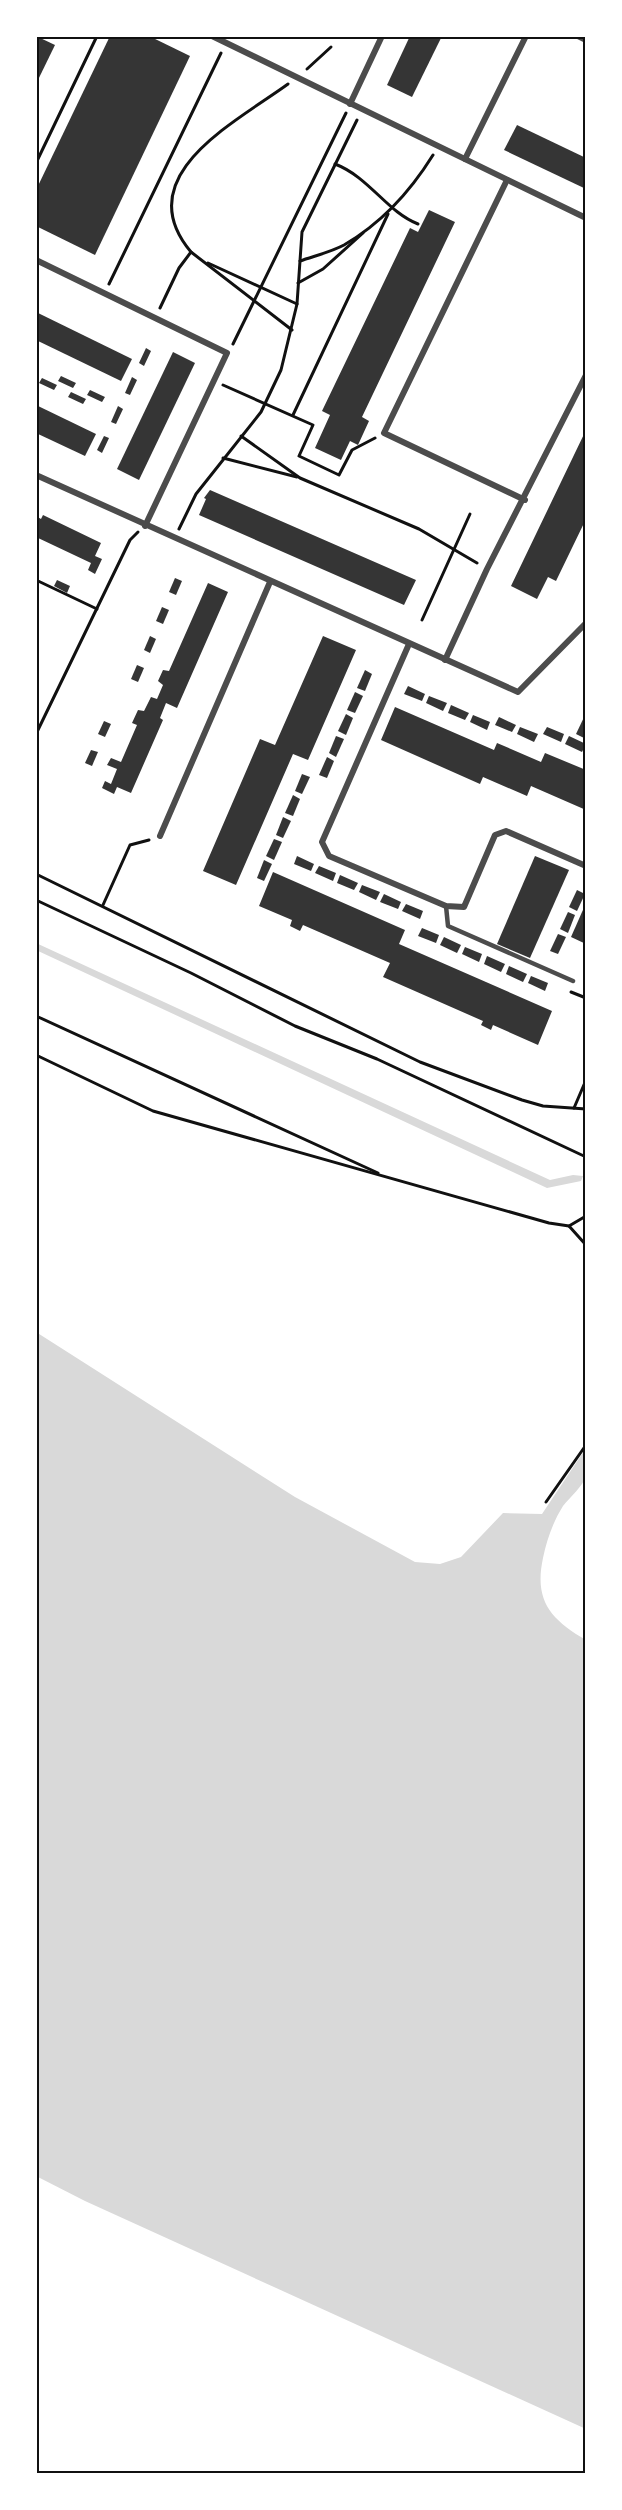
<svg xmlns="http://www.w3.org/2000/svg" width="622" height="2510" font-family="Mulish,sans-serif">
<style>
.water{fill:#d9d9d9}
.building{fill:#353535}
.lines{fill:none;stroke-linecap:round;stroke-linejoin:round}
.path{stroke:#111;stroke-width:3}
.service{stroke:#4c4c4c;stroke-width:4.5}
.minor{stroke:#4c4c4c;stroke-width:6}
.neatline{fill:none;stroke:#111;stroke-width:2}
</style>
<rect width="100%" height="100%" fill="#fff"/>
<g class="water">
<path d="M36,943L550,1180L573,1175L583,1176L581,1181L547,1188L36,950Z"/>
<path d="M36,1332L295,1497L415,1562L440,1564L461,1557L503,1513L542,1514L586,1448C586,1456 588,1468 586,1476C583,1486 570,1497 563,1506C553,1522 547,1539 543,1558C534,1600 550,1619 586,1640V2429L85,2201L36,2176Z"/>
</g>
<g class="building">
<path d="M36,36L55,45L36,84Z"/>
<path d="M110,36H149L190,56L95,255L36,226V190Z"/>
<path d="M410,36H442L412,97L387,85Z"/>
<path d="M517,125L586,158V189L504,150Z"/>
<path d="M429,210L455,222L362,417L369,421L358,445L350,441L341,460L315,448L330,415L322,411L410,228L418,232Z"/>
<path d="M36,312L132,359L121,381L36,340Z"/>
<path d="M146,348L151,351L144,366L139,363Z"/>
<path d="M173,352L195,363L139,480L117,469Z"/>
<path d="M61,376L76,383L73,388L58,381Z"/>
<path d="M132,377L137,380L130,395L125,393Z"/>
<path d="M42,378L57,385L54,390L39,383Z"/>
<path d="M90,390L105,397L102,402L87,395Z"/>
<path d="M71,392L86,399L83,404L68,397Z"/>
<path d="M36,405L96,434L85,456L36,433Z"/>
<path d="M118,406L123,409L116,424L111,422Z"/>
<path d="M586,430V519L556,581L548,577L537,599L511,586Z"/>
<path d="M104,436L109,438L102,453L97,450Z"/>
<path d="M210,490L416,580L404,605L199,515L206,499L204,498Z"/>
<path d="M43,515L101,543L95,556L102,559L95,574L88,570L91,563L36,537V516L41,519Z"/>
<path d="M175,578L182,581L176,595L169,592Z"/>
<path d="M57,580L70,586L67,593L54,586Z"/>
<path d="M208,583L228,592L177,708L166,703L160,718L163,720L131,793L117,787L114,794L102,788L105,781L111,784L117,769L107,765L111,758L121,762L137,725L132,723L138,710L144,711L151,697L157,699L163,685L158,681L163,670L169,671Z"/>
<path d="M162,607L169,610L163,624L156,621Z"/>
<path d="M150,636L156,639L150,653L144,650Z"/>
<path d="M323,636L356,650L308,760L293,754L236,885L203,871L260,739L275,745Z"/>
<path d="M137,665L144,668L138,682L131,679Z"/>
<path d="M365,670L372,674L365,691L357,688Z"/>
<path d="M408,686L425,694L422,701L404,694Z"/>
<path d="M355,692L363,696L355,713L347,710Z"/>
<path d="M429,696L447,703L443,711L426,703Z"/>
<path d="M451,705L469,713L465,720L448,713Z"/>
<path d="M395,707L494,750L497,743L541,762L545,753L586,770V810L531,786L527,796L483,777L480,784L381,740Z"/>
<path d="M586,713V739L576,734Z"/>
<path d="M346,714L353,718L346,735L338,731Z"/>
<path d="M473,715L490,722L487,730L470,722Z"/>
<path d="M499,717L516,725L512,732L495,725Z"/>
<path d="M104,721L111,724L105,737L98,734Z"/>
<path d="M520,727L538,734L534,742L517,734Z"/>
<path d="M547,727L564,734L561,742L543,734Z"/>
<path d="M336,736L344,739L336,757L329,753Z"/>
<path d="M569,736L586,744L582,752L565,744Z"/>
<path d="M91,750L98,752L92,766L85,763Z"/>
<path d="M327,757L334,761L327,778L319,775Z"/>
<path d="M302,774L310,777L302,794L295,791Z"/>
<path d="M293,795L300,799L293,816L285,813Z"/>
<path d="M283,817L291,821L283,838L276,835Z"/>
<path d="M274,839L282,842L274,860L266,856Z"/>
<path d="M297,856L314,864L311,871L294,864Z"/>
<path d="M535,856L569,870L530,958L497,944Z"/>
<path d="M264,860L272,864L264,881L257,878Z"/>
<path d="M319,866L336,873L333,881L315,873Z"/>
<path d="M273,872L405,930L399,944L552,1011L538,1045L493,1025L491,1030L481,1025L483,1021L383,977L390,963L303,925L300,931L290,926L292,920L259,906Z"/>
<path d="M340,875L358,883L354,890L337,883Z"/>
<path d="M362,885L380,892L376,900L359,892Z"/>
<path d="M577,890L585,894L577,911L569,907Z"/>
<path d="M384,894L401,902L398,909L380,902Z"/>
<path d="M586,903V944L571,937Z"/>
<path d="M406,904L423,911L420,919L402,911Z"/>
<path d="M568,912L575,915L568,933L560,929Z"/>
<path d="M422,928L439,935L436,943L418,936Z"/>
<path d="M558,934L566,937L558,954L550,951Z"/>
<path d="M444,937L461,945L457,953L440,945Z"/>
<path d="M465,947L482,954L479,962L462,954Z"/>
<path d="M487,956L505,964L501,972L484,964Z"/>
<path d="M509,966L527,974L523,982L506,974Z"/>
<path d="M531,976L548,983L545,991L528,983Z"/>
</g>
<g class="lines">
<g class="path">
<path d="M307,69L331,47"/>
<path d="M288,84C236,122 127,176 191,252L292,330"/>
<path d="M36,163L97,36"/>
<path d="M335,164C369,177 387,212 418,224"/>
<path d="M300,261C314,256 331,252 344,245C382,223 410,192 433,155"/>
<path d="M208,263L297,304"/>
<path d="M298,283L323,269L363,233"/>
<path d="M109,284L221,53"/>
<path d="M160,308L179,268L191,252"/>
<path d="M233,344L346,113"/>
<path d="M223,385L313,425L299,456L339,475L352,450L375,438"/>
<path d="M293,415L388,214"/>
<path d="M241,436L300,478L419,529L477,563"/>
<path d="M223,458L297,477"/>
<path d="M179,529L196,494L261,412L281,370L297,304L302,232L357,120"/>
<path d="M36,580L97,609"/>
<path d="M422,620L470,514"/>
<path d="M36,734L130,540L138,532"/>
<path d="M36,874L420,1062L522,1100L543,1106L586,1109"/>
<path d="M36,900L191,973L295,1026L377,1059L586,1157"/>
<path d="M103,905L130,845L149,840"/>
<path d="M571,992L586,998"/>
<path d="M36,1016L378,1173"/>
<path d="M36,1055L153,1111L549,1223L569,1226L586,1216"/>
<path d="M574,1108L586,1080"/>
<path d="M569,1226L586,1245"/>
<path d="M546,1502L586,1445"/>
</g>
<path class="service" d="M446,906L448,926L573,981"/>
<g class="minor">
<path d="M212,36L586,218"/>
<path d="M578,36L586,40"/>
<path d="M350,104L382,36"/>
<path d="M465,159L526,36"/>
<path d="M507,180L384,433L525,500"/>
<path d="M36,260L227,353L145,526"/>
<path d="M36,475L518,692L586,623"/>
<path d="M409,644L322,842L329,856L446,906L464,907L495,835L506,831L586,866"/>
<path d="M445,660L487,569L586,375"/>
<path d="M160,836L270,582"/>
</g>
</g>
<rect width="622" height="2510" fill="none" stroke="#ffffff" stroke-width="75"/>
<rect x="38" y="38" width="546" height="2434" class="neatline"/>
</svg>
